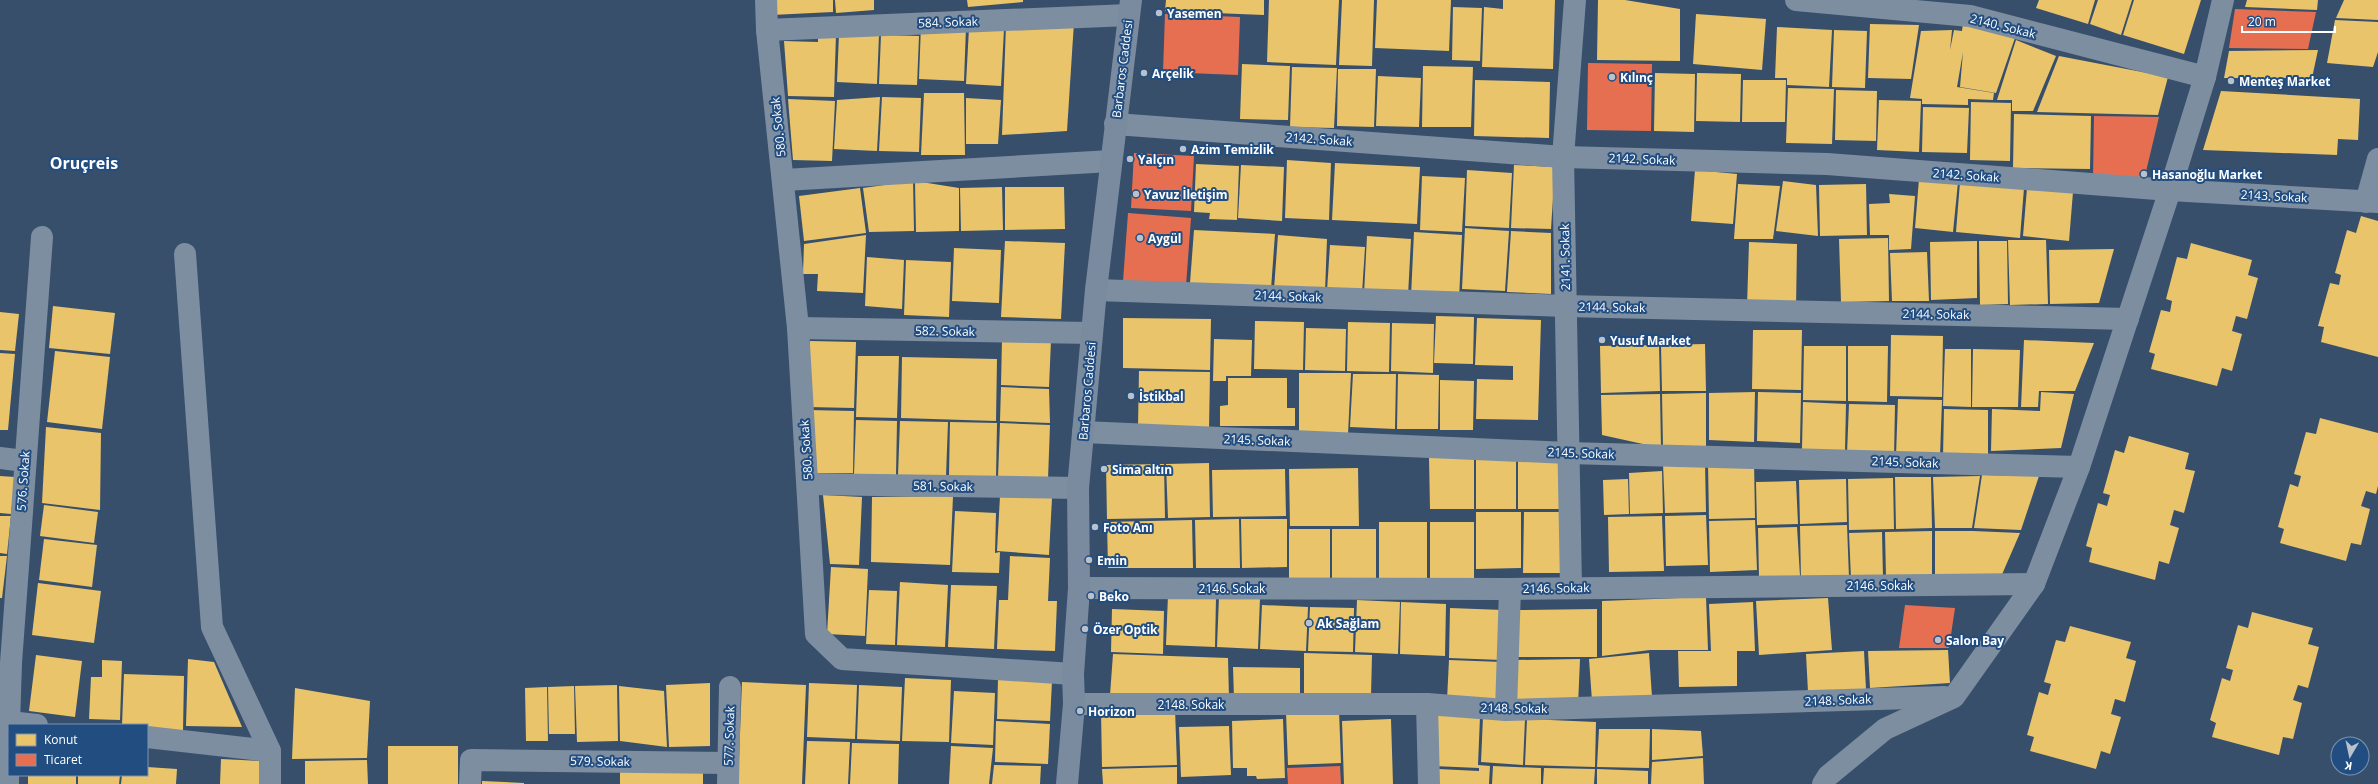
<svg xmlns="http://www.w3.org/2000/svg" width="2378" height="784" font-family="'Open Sans',sans-serif">
<style>
.homes{fill:#e9c46a}
.shops{fill:#e76f51}
.lines{fill:none;stroke-linecap:round;stroke-linejoin:round}
.minor{stroke:#7d8ea1;stroke-width:22}
.major{stroke:#7b8b9f;stroke-width:22}
.poi-dot{fill:#b9c1cb;stroke:#214d81;stroke-width:1.5}
.labels{text-anchor:middle;dominant-baseline:central;stroke-width:4;stroke-linejoin:round;paint-order:stroke}
.poi-label{font-size:12px;font-weight:bold;fill:#fff;stroke:#214d81;text-anchor:start}
.street-label{font-size:12px;fill:#fff;stroke:#214d81}
.district-label{font-size:16px;font-weight:bold;fill:#fff;stroke:#214d81}
</style>
<rect width="100%" height="100%" fill="#374f6b"/>
<g class="homes">
<path d="M771,0H833V12L772,15Z"/>
<path d="M835,0H874V10L836,13Z"/>
<path d="M967,0H1023V2L968,7Z"/>
<path d="M1166,0H1264V15L1165,11Z"/>
<path d="M1269,0H1339L1336,65L1267,62Z"/>
<path d="M1342,0H1374L1372,66L1339,65Z"/>
<path d="M1377,0H1451L1449,51L1375,48Z"/>
<path d="M1503,0H1555L1553,69L1482,67L1484,7L1503,9Z"/>
<path d="M1598,0H1625L1680,9V61L1597,60Z"/>
<path d="M2039,0H2095L2088,24L2036,8Z"/>
<path d="M2098,0H2132L2121,35L2090,24Z"/>
<path d="M2134,0H2201L2184,54L2123,35Z"/>
<path d="M2247,0H2318L2317,10L2245,7Z"/>
<path d="M2344,0H2378V20L2336,18Z"/>
<path d="M1453,7L1482,8L1480,61L1452,60Z"/>
<path d="M1696,14L1766,19L1762,70L1693,64Z"/>
<path d="M2335,20L2378,22V52L2373,67L2327,63Z"/>
<path d="M1074,22L1067,131L1002,135L1006,25Z"/>
<path d="M1963,23L2017,32L1996,93L1960,87L1963,52L1957,87L1994,93L1993,100L1968,99V105L1922,104V99L1910,98L1921,31L1952,30L1950,50L1954,30L1962,31Z"/>
<path d="M1870,24L1919,25L1911,79L1868,78Z"/>
<path d="M921,25L966,27L964,81L919,79Z"/>
<path d="M1777,27L1832,30L1829,87L1787,85V78H1775Z"/>
<path d="M969,28L1004,29L1001,86L966,84Z"/>
<path d="M1834,30L1867,31L1865,88L1832,87Z"/>
<path d="M818,33L836,34L834,97L788,96L784,41L818,42Z"/>
<path d="M839,34L879,35L877,84L837,82Z"/>
<path d="M881,35L919,36L917,85L879,84Z"/>
<path d="M2016,40L2056,56L2033,111H2012V100H1997Z"/>
<path d="M2318,50L2312,78H2224L2229,51Z"/>
<path d="M2059,56L2168,77L2158,115L2037,112Z"/>
<path d="M1242,64L1290,66L1288,120L1240,119Z"/>
<path d="M1423,66L1473,67L1471,127H1422Z"/>
<path d="M1292,67L1337,68L1334,128L1290,127Z"/>
<path d="M1338,69H1376L1374,127L1337,126Z"/>
<path d="M1655,73L1695,74L1694,132L1654,131Z"/>
<path d="M1697,73L1741,74L1740,122L1696,121Z"/>
<path d="M1378,76L1421,78L1419,127L1376,126Z"/>
<path d="M1475,80L1550,82L1549,138L1474,136Z"/>
<path d="M1743,80H1786L1785,122H1742Z"/>
<path d="M1788,88L1834,89L1832,144L1786,143Z"/>
<path d="M1836,90L1877,91L1876,141L1835,140Z"/>
<path d="M2221,91L2360,99L2358,140L2338,139L2337,155L2203,150Z"/>
<path d="M924,93H964L965,155H921Z"/>
<path d="M880,97L877,151L834,149L837,100Z"/>
<path d="M882,97L921,98L919,152L879,151Z"/>
<path d="M966,98L1001,100L998,144H966Z"/>
<path d="M788,99L835,101L832,161L793,160Z"/>
<path d="M1879,100L1921,101L1919,152L1877,150Z"/>
<path d="M1971,102L2011,103L2010,161L1970,160Z"/>
<path d="M1923,107L1969,108L1967,153L1922,152Z"/>
<path d="M2014,114L2091,116L2090,169L2013,168Z"/>
<path d="M1287,160L1331,163L1329,220L1285,218Z"/>
<path d="M1335,163L1420,167L1417,224L1332,220Z"/>
<path d="M1196,164L1239,166L1237,220L1209,219L1210,213L1194,212Z"/>
<path d="M1241,165L1284,167L1282,221L1238,218Z"/>
<path d="M1514,165L1555,167L1551,229L1511,228Z"/>
<path d="M1467,170L1512,173L1509,228L1465,226Z"/>
<path d="M1695,170L1737,174L1733,224L1691,221Z"/>
<path d="M1422,176L1465,178L1462,232L1420,230Z"/>
<path d="M1919,179L1958,182L1953,232L1915,228Z"/>
<path d="M913,181L914,231L869,232L863,188Z"/>
<path d="M915,181L959,188V231L916,232Z"/>
<path d="M1783,181L1816,185L1818,236L1776,231Z"/>
<path d="M1960,182L2024,188L2020,238L1956,232Z"/>
<path d="M1738,184L1780,186L1773,239H1734Z"/>
<path d="M1866,184L1867,235L1820,236L1819,185Z"/>
<path d="M1002,187L1003,230L961,231L960,188Z"/>
<path d="M1005,187H1064L1065,229L1005,230Z"/>
<path d="M860,188L866,233L804,241L799,196Z"/>
<path d="M2027,188L2073,192L2069,241L2023,236Z"/>
<path d="M1889,194L1915,196L1911,249L1889,250V235H1870L1869,204L1890,203Z"/>
<path d="M2361,216L2378,221V357L2321,342L2324,327L2318,326L2330,283L2339,285L2341,275L2335,273L2347,230L2356,233Z"/>
<path d="M1465,228L1509,231L1505,291L1462,289Z"/>
<path d="M1194,230L1275,234L1271,289L1190,283Z"/>
<path d="M1511,231L1551,233V294L1507,292Z"/>
<path d="M1414,232L1462,235L1459,299L1411,296Z"/>
<path d="M866,235L863,293L817,291L818,274H803L804,244Z"/>
<path d="M1278,235L1327,239L1325,292L1274,289Z"/>
<path d="M1367,236L1411,239L1408,296L1364,294Z"/>
<path d="M1888,238L1889,301L1841,302L1839,239Z"/>
<path d="M2008,240H2046L2048,304L2010,305Z"/>
<path d="M1005,241L1065,243L1061,319L1001,317Z"/>
<path d="M1977,241V298L1931,300L1930,242Z"/>
<path d="M1979,241H2007L2008,304L1980,305Z"/>
<path d="M1749,242L1797,244L1796,308L1747,307Z"/>
<path d="M2191,243L2252,260L2248,275L2258,278L2247,319L2236,316L2232,331L2242,334L2232,371L2222,368L2217,386L2151,369L2155,354L2149,352L2161,310L2170,312L2172,301L2166,299L2177,257L2187,259Z"/>
<path d="M1330,245L1365,247L1362,294L1327,291Z"/>
<path d="M954,248L1001,250L999,303L952,301Z"/>
<path d="M2114,249L2099,303L2050,304L2049,250Z"/>
<path d="M1927,252L1929,301H1892L1890,253Z"/>
<path d="M867,257L904,260L902,309L865,306Z"/>
<path d="M906,260L951,262L949,317L904,315Z"/>
<path d="M53,306L115,313L110,354L49,348Z"/>
<path d="M0,312L19,314L15,351L0,350Z"/>
<path d="M1436,316L1474,317L1473,364L1434,363Z"/>
<path d="M1123,318L1211,319L1210,370L1123,368Z"/>
<path d="M1477,318L1541,320L1538,420L1476,419L1477,379L1513,380V366L1475,365Z"/>
<path d="M1255,321L1304,322L1303,370L1254,369Z"/>
<path d="M1348,322L1390,323L1389,372L1347,371Z"/>
<path d="M1392,323L1434,324L1433,373L1391,371Z"/>
<path d="M1306,328L1346,329L1345,371L1305,370Z"/>
<path d="M1753,330H1802L1801,390L1752,389Z"/>
<path d="M1891,335L1943,336L1942,397L1890,396Z"/>
<path d="M1002,339L1051,340L1049,387L1001,385Z"/>
<path d="M1214,339L1252,340L1251,376H1226V381H1213Z"/>
<path d="M2024,340L2094,343L2075,391H2039L2038,407H2021Z"/>
<path d="M810,341L856,342L854,408L808,407Z"/>
<path d="M1705,344L1706,391H1662L1661,345Z"/>
<path d="M1659,345L1660,391L1601,393L1600,346Z"/>
<path d="M1804,346H1846V401L1803,400Z"/>
<path d="M1848,346H1888L1887,402L1848,401Z"/>
<path d="M1945,349H1971V407L1943,406Z"/>
<path d="M1973,349L2020,350L2018,407H1972Z"/>
<path d="M55,351L110,357L102,429L47,422Z"/>
<path d="M0,353L15,354L8,430H0Z"/>
<path d="M858,356H899L897,418L856,417Z"/>
<path d="M902,357L997,359L996,421L901,418Z"/>
<path d="M1139,371L1210,372L1209,429L1138,428Z"/>
<path d="M1299,373H1351L1348,434L1299,432Z"/>
<path d="M1353,374H1396L1395,429L1350,427Z"/>
<path d="M1398,374L1439,375L1438,429H1397Z"/>
<path d="M1228,378H1287V408H1295V426H1220V406L1228,405Z"/>
<path d="M1440,380L1474,381L1473,430H1440Z"/>
<path d="M1001,387L1049,389L1050,423L1000,421Z"/>
<path d="M1755,392L1754,442L1709,440V393Z"/>
<path d="M1758,392L1801,393L1800,443L1757,441Z"/>
<path d="M2041,392L2074,394L2061,448L1991,451L1992,409L2040,411Z"/>
<path d="M1706,393V447H1663L1662,394Z"/>
<path d="M1660,394L1661,448L1602,435L1601,395Z"/>
<path d="M1898,399L1942,400L1940,456H1896Z"/>
<path d="M1803,402L1846,404L1845,451L1802,449Z"/>
<path d="M1849,404L1895,405L1894,456L1847,454Z"/>
<path d="M1944,409L1988,410V458L1943,457Z"/>
<path d="M808,410L854,411L853,473H815Z"/>
<path d="M2320,418L2378,433V486L2376,494L2366,491L2361,506L2370,509L2361,545L2351,543L2346,561L2280,543L2284,529L2278,527L2290,484L2298,487L2301,476L2294,474L2306,432L2316,434Z"/>
<path d="M856,420L897,421L896,475L854,474Z"/>
<path d="M900,421L948,422L946,476L898,475Z"/>
<path d="M950,422L997,423L996,478L949,476Z"/>
<path d="M1000,423L1050,425L1048,479L998,478Z"/>
<path d="M46,427L101,433L100,510L42,503Z"/>
<path d="M2129,436L2189,453L2185,469L2195,471L2184,513L2174,510L2170,525L2179,528L2169,564L2159,561L2155,580L2089,562L2092,548L2086,546L2098,503L2107,506L2110,495L2103,493L2115,450L2124,453Z"/>
<path d="M1429,457L1474,458V509H1430Z"/>
<rect x="1476" y="457" width="40" height="52"/>
<rect x="1518" y="458" width="49" height="51"/>
<path d="M1754,461L1755,518L1709,519L1708,463Z"/>
<path d="M1209,463L1210,517L1168,518L1166,464Z"/>
<path d="M1663,463H1705L1706,512L1665,513Z"/>
<path d="M1164,464L1165,518L1107,519L1106,465Z"/>
<path d="M1358,468L1359,526H1290L1289,469Z"/>
<path d="M1285,469L1286,516L1213,517L1212,470Z"/>
<path d="M1662,471L1663,513L1630,514L1629,473Z"/>
<path d="M1982,475L2039,476L2021,530L1974,528Z"/>
<path d="M0,476L15,477L11,514L0,513Z"/>
<path d="M1980,476L1972,528H1935L1933,477Z"/>
<path d="M1895,477H1931L1932,528L1896,529Z"/>
<path d="M1893,478L1894,529L1849,530L1848,479Z"/>
<path d="M1628,479L1629,514L1604,515L1603,480Z"/>
<path d="M1846,479L1847,522L1800,524L1799,480Z"/>
<path d="M1796,481L1798,524L1757,525L1756,482Z"/>
<path d="M823,495L862,497L859,565L830,564Z"/>
<path d="M953,496L950,565L871,562L872,497Z"/>
<path d="M1000,496L1052,498L1049,555L997,551Z"/>
<path d="M44,505L98,512L94,543L40,536Z"/>
<path d="M955,511L996,513L995,553L1000,552L999,573L952,572Z"/>
<path d="M1476,512H1521V568L1476,569Z"/>
<path d="M1524,512H1568V573H1523Z"/>
<path d="M1706,515L1708,565L1666,566L1665,516Z"/>
<path d="M0,516H11L7,554L0,553Z"/>
<path d="M1662,516L1664,571L1609,572L1608,517Z"/>
<path d="M1239,519L1240,568H1196L1195,520Z"/>
<path d="M1241,519H1287V567L1242,568Z"/>
<path d="M1192,520L1193,568H1108L1107,522Z"/>
<path d="M1755,520L1757,570L1710,572L1709,521Z"/>
<rect x="1379" y="522" width="48" height="57"/>
<rect x="1430" y="522" width="44" height="57"/>
<path d="M1847,525L1849,578L1801,580L1800,526Z"/>
<path d="M1797,527L1800,576L1759,577L1758,528Z"/>
<path d="M1289,529H1330V580L1289,579Z"/>
<path d="M1332,529H1376V580L1332,579Z"/>
<path d="M1932,531V578L1886,577L1885,532Z"/>
<path d="M1935,531H1973L2020,533L2000,579L1935,578Z"/>
<path d="M1882,532L1883,578H1851L1849,533Z"/>
<path d="M44,539L97,545L92,587L39,580Z"/>
<path d="M0,556H7L2,598H0Z"/>
<path d="M1010,556L1050,558L1048,601H1057L1055,651L997,649L999,600H1008Z"/>
<path d="M831,567L868,569L865,636L827,634Z"/>
<path d="M900,582L948,585L945,647L897,645Z"/>
<path d="M38,583L101,591L94,643L32,635Z"/>
<path d="M951,585L997,586L994,649L948,647Z"/>
<path d="M869,590L897,591L895,645L866,644Z"/>
<path d="M1168,595L1216,597L1215,647L1166,645Z"/>
<path d="M1219,597L1260,598L1258,649L1217,647Z"/>
<path d="M1706,597L1708,650H1650L1602,656V601Z"/>
<path d="M1828,598L1832,650L1759,655L1756,601Z"/>
<path d="M1357,600L1400,602L1398,654L1355,652Z"/>
<path d="M1401,602L1446,604L1445,656L1400,654Z"/>
<path d="M1753,602L1755,651H1737V686L1679,687L1678,651H1711L1709,604Z"/>
<path d="M1262,605L1308,607L1306,651L1260,649Z"/>
<path d="M1310,607L1354,608L1353,652L1308,651Z"/>
<path d="M1450,608L1503,610L1502,660L1449,658Z"/>
<path d="M1112,609L1164,611L1163,654L1111,652Z"/>
<path d="M1597,609V657H1517V610Z"/>
<path d="M2252,612L2313,628L2308,644L2319,647L2308,688L2298,685L2293,700L2302,703L2293,739L2283,737L2279,755L2212,737L2216,723L2210,720L2222,678L2230,681L2233,670L2226,668L2238,625L2248,628Z"/>
<path d="M2070,626L2131,642L2126,658L2136,661L2125,702L2115,699L2111,714L2121,717L2110,754L2101,751L2096,769L2030,751L2034,737L2027,735L2039,692L2048,695L2051,684L2044,682L2056,640L2065,642Z"/>
<path d="M1948,650L1950,683L1870,688L1868,651Z"/>
<path d="M1864,651L1866,689L1808,692L1806,654Z"/>
<path d="M1304,653L1372,655L1371,696L1304,695Z"/>
<path d="M1649,653L1652,697L1592,701L1589,659Z"/>
<path d="M1113,654L1228,658L1229,698L1110,695Z"/>
<path d="M36,655L82,661L75,717L29,711Z"/>
<path d="M188,659L214,662L242,727L186,726Z"/>
<path d="M1580,659L1578,706L1515,703L1517,660Z"/>
<path d="M102,660L122,661L120,720L89,719L91,677H102Z"/>
<path d="M1449,660L1502,662L1500,703L1447,700Z"/>
<path d="M1233,667L1300,668V696L1234,698Z"/>
<path d="M124,674L184,676L183,731L147,730V725H122Z"/>
<path d="M905,678L951,680L949,742L902,741Z"/>
<path d="M998,679L1052,681L1050,721L997,719Z"/>
<path d="M742,682L806,685L802,784H738Z"/>
<path d="M710,683V746L669,747L666,685Z"/>
<path d="M809,683L857,685L855,739L807,737Z"/>
<path d="M617,685L618,741L577,742L575,686Z"/>
<path d="M859,685L902,687L900,741L857,739Z"/>
<path d="M574,686L575,734H549L548,687Z"/>
<path d="M619,686L664,691L667,747L620,741Z"/>
<path d="M547,687L548,741H526L525,688Z"/>
<path d="M295,688L370,701L367,758L292,759Z"/>
<path d="M954,691L995,693L993,745L951,743Z"/>
<path d="M1175,709L1177,765L1102,767L1101,711Z"/>
<path d="M1339,711L1341,763L1288,765L1286,712Z"/>
<path d="M1436,715L1480,717L1478,765L1490,766L1489,784H1438V769L1479,771V768L1433,766Z"/>
<path d="M1483,717L1525,719L1523,765L1481,762Z"/>
<path d="M1283,719L1285,778L1257,779L1256,776H1247V768H1233L1232,721Z"/>
<path d="M1391,719L1393,784H1344L1342,721Z"/>
<path d="M1527,719L1596,722L1595,767L1525,765Z"/>
<path d="M996,721L1050,724L1048,764L995,762Z"/>
<path d="M1229,726L1231,775L1181,777L1179,727Z"/>
<path d="M1599,729H1650L1649,768L1597,767Z"/>
<path d="M1652,729L1701,731L1703,756L1652,760Z"/>
<path d="M807,741L850,742L848,784H805Z"/>
<path d="M852,743L899,744L898,784H850Z"/>
<rect x="388" y="746" width="70" height="38"/>
<path d="M951,746L993,748L989,784H949Z"/>
<path d="M1703,758L1704,784H1651L1652,762Z"/>
<path d="M221,759L263,761L262,784H220Z"/>
<path d="M367,760L368,784H305V761Z"/>
<path d="M994,765L1041,766L1040,784H992Z"/>
<path d="M1493,766L1541,768V784H1492Z"/>
<path d="M147,767L177,769L176,784H121L122,775H147Z"/>
<path d="M1177,767V784H1103L1102,769Z"/>
<path d="M1544,768L1595,769L1594,784H1543Z"/>
<path d="M1597,769L1648,771V784H1597Z"/>
<path d="M620,770L703,773V784H620Z"/>
<rect x="28" y="775" width="48" height="9"/>
<path d="M78,775H120L119,784H78Z"/>
<path d="M482,781L524,783V784H482Z"/>
</g>
<g class="shops">
<path d="M2235,9L2316,12L2308,49L2229,48Z"/>
<path d="M1165,14L1240,17L1238,75L1163,72Z"/>
<path d="M1588,63L1652,64L1651,131L1587,130Z"/>
<path d="M2094,116L2159,117L2144,180L2093,179Z"/>
<path d="M1134,153L1194,156L1191,211L1131,208Z"/>
<path d="M1128,213L1191,218L1186,286L1123,281Z"/>
<path d="M1905,605L1955,608L1949,648H1899Z"/>
<path d="M1340,766L1341,784H1288L1287,768Z"/>
</g>
<g class="lines">
<g class="minor">
<path d="M766,0L767,30L798,328L816,634L842,659L1073,674"/>
<path d="M1796,0L1970,16L2205,77"/>
<path d="M767,30L1129,15"/>
<path d="M1115,124L1563,157L1827,164L2170,190L2378,202"/>
<path d="M784,180L1111,161"/>
<path d="M2366,202L2378,159"/>
<path d="M185,254L212,627L270,751V784"/>
<path d="M1096,290L1566,306L2128,319"/>
<path d="M798,328L1092,333"/>
<path d="M1083,432L1568,453L2079,467"/>
<path d="M0,458L24,461"/>
<path d="M808,484L1078,488"/>
<path d="M1571,587L1563,157L1575,0"/>
<path d="M1079,588L1510,589L2034,584"/>
<path d="M1074,704H1427L1506,710L1945,697"/>
<path d="M1427,704L1429,784"/>
<path d="M1506,710L1510,589"/>
<path d="M9,722L37,725"/>
<path d="M9,725L11,663L42,237"/>
<path d="M147,737L270,751"/>
<path d="M8,784L9,728"/>
<path d="M470,784L471,760L728,763"/>
<path d="M728,784L730,687"/>
<path d="M1823,784L1828,776L1885,729L1954,697L2034,584L2079,467L2170,190L2205,77L2223,0"/>
</g>
<path class="major" d="M1067,784L1074,704L1073,674L1079,588L1078,488L1096,290L1131,0"/>
</g>
<g class="poi-dot">
<circle cx="1159" cy="13" r="4"/>
<circle cx="1144" cy="73" r="4"/>
<circle cx="1612" cy="77" r="4"/>
<circle cx="2231" cy="81" r="4"/>
<circle cx="1183" cy="149" r="4"/>
<circle cx="1130" cy="159" r="4"/>
<circle cx="2144" cy="174" r="4"/>
<circle cx="1136" cy="194" r="4"/>
<circle cx="1140" cy="238" r="4"/>
<circle cx="1602" cy="340" r="4"/>
<circle cx="1131" cy="396" r="4"/>
<circle cx="1104" cy="469" r="4"/>
<circle cx="1095" cy="527" r="4"/>
<circle cx="1089" cy="560" r="4"/>
<circle cx="1091" cy="596" r="4"/>
<circle cx="1309" cy="623" r="4"/>
<circle cx="1085" cy="629" r="4"/>
<circle cx="1938" cy="640" r="4"/>
<circle cx="1080" cy="711" r="4"/>
</g>
<g class="labels">
<g class="poi-label">
<text x="1167" y="13">Yasemen</text>
<text x="1152" y="73">Arçelik</text>
<text x="1620" y="77">Kılınç</text>
<text x="2239" y="81">Menteş Market</text>
<text x="1191" y="149">Azim Temizlik</text>
<text x="1138" y="159">Yalçın</text>
<text x="2152" y="174">Hasanoğlu Market</text>
<text x="1144" y="194">Yavuz İletişim</text>
<text x="1148" y="238">Aygül</text>
<text x="1610" y="340">Yusuf Market</text>
<text x="1139" y="396">İstikbal</text>
<text x="1112" y="469">Sima altın</text>
<text x="1103" y="527">Foto Anı</text>
<text x="1097" y="560">Emin</text>
<text x="1099" y="596">Beko</text>
<text x="1317" y="623">Ak Sağlam</text>
<text x="1093" y="629">Özer Optik</text>
<text x="1946" y="640">Salon Bay</text>
<text x="1088" y="711">Horizon</text>
</g>
<g class="street-label">
<text transform="translate(948 22) rotate(-2)">584. Sokak</text>
<text transform="translate(2003 26) rotate(14)">2140. Sokak</text>
<text transform="translate(1122 69) rotate(-83)">Barbaros Caddesi</text>
<text transform="translate(778 127) rotate(-96)">580. Sokak</text>
<text transform="translate(1319 139) rotate(4)">2142. Sokak</text>
<text transform="translate(1642 159) rotate(2)">2142. Sokak</text>
<text transform="translate(1966 175) rotate(4)">2142. Sokak</text>
<text transform="translate(2274 196) rotate(3)">2143. Sokak</text>
<text transform="translate(1565 257) rotate(-91)">2141. Sokak</text>
<text transform="translate(1288 296) rotate(2)">2144. Sokak</text>
<text transform="translate(1612 307) rotate(1)">2144. Sokak</text>
<text transform="translate(1936 314) rotate(1)">2144. Sokak</text>
<text transform="translate(945 331) rotate(1)">582. Sokak</text>
<text transform="translate(1087 391) rotate(-85)">Barbaros Caddesi</text>
<text transform="translate(1257 440) rotate(2)">2145. Sokak</text>
<text transform="translate(806 450) rotate(-94)">580. Sokak</text>
<text transform="translate(1581 453) rotate(2)">2145. Sokak</text>
<text transform="translate(1905 462) rotate(2)">2145. Sokak</text>
<text transform="translate(23 481) rotate(-86)">576. Sokak</text>
<text transform="translate(943 486) rotate(1)">581. Sokak</text>
<text x="1880" y="585">2146. Sokak</text>
<text x="1232" y="588">2146. Sokak</text>
<text transform="translate(1556 588) rotate(-1)">2146. Sokak</text>
<text transform="translate(1838 700) rotate(-2)">2148. Sokak</text>
<text x="1191" y="704">2148. Sokak</text>
<text transform="translate(1514 708) rotate(1)">2148. Sokak</text>
<text transform="translate(729 736) rotate(-88)">577. Sokak</text>
<text transform="translate(600 761) rotate(1)">579. Sokak</text>
</g>
<g class="district-label">
<text x="84" y="163">Oruçreis</text>
</g>
</g>
<rect x="8" y="724" width="140" height="52" fill="#214d81" stroke="#7a94b3"/>
<rect x="16" y="734" width="20" height="12" fill="#e9c46a" stroke="#7a94b3"/>
<text x="44" y="744" font-size="12" fill="#ffffff">Konut</text>
<rect x="16" y="754" width="20" height="12" fill="#e76f51" stroke="#7a94b3"/>
<text x="44" y="764" font-size="12" fill="#ffffff">Ticaret</text>
<g transform="translate(2350 756) rotate(189)"><circle r="19" fill="#214d81" stroke="#7a94b3"/>
<path d="M0-3L7 15L0 10L-7 15Z" fill="#b9c1cb"/>
<text y="-6" font-size="11" font-weight="bold" text-anchor="middle" fill="#ffffff">K</text>
</g>
<path d="M2242 26v6h93v-6" fill="none" stroke="#ffffff" stroke-width="2"/>
<text x="2248" y="26" font-size="12" fill="#ffffff" stroke="#214d81" stroke-width="3" paint-order="stroke">20 m</text>
</svg>
